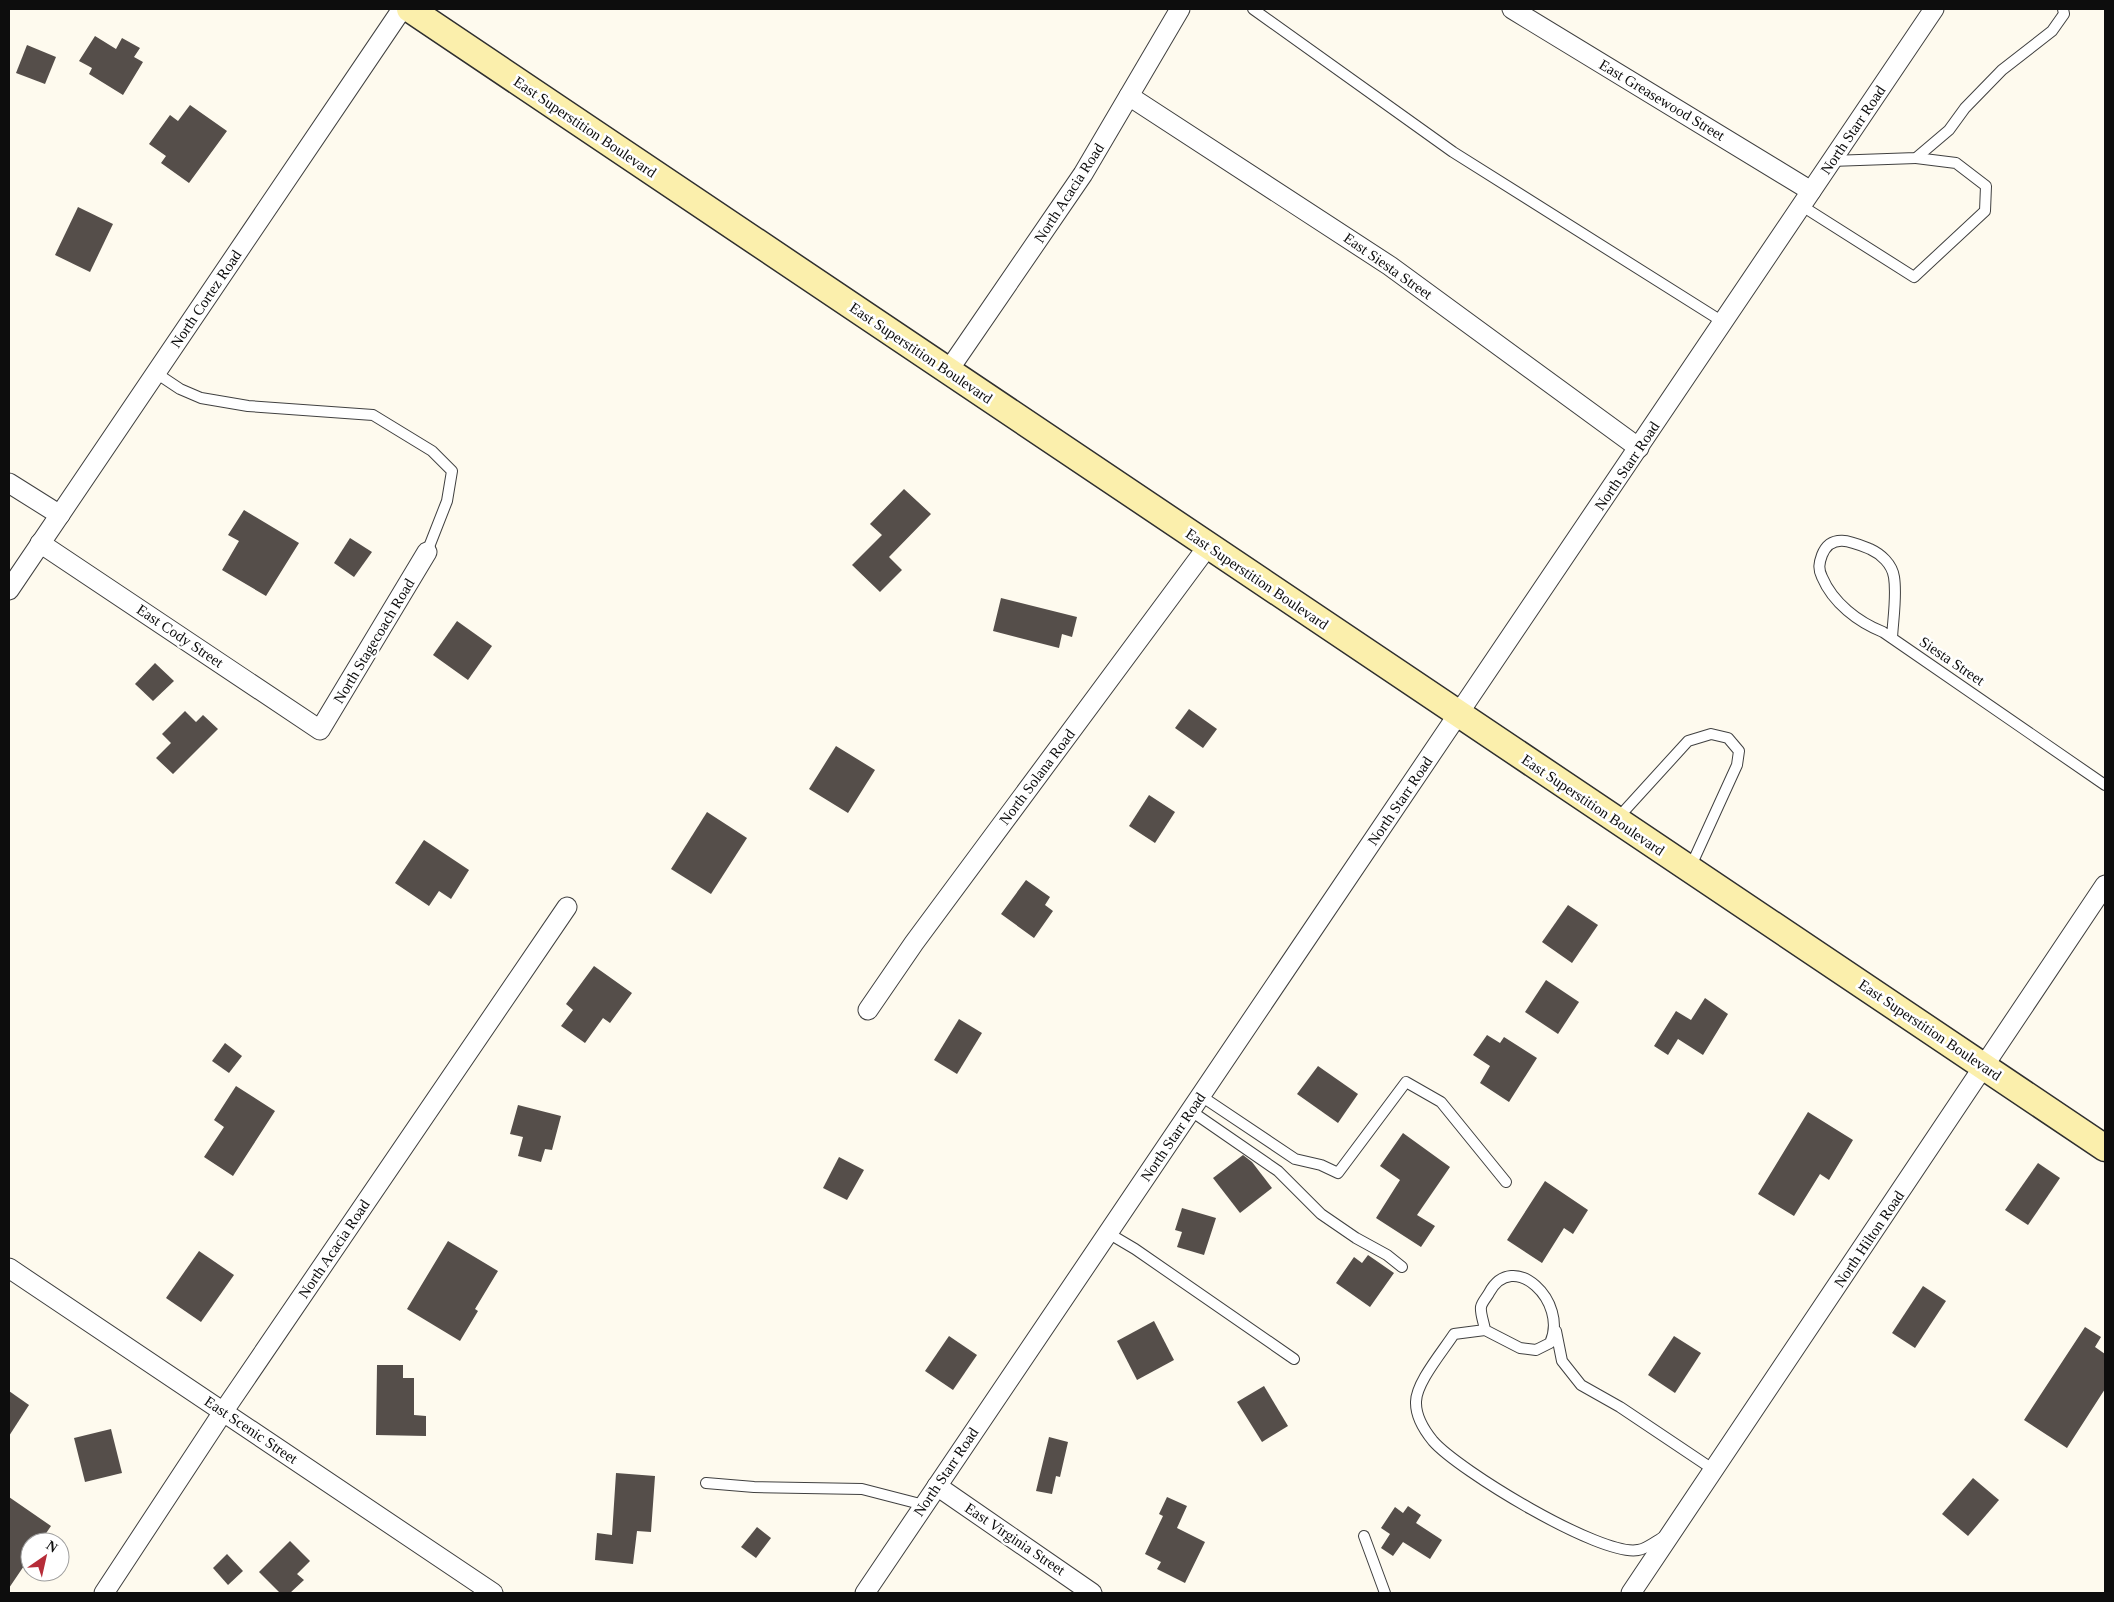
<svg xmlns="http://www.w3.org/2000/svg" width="2114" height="1602" font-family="Georgia,serif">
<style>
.building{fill:#554e4a}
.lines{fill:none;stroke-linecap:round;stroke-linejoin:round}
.service-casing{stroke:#404040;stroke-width:12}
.minor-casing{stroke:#404040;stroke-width:21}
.secondary-casing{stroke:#2f2f2f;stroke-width:29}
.service{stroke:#fff;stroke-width:10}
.minor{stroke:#fff;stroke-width:19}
.secondary{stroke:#fbefac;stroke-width:26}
.labels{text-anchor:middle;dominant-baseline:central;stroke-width:5;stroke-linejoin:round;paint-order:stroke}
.street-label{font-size:15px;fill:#0d0d0d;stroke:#fff}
</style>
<rect width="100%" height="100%" fill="#fefaee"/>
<g class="building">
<path d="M95,36L116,49L122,38L140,48L134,57L143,62L123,95L89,74L92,68L79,61Z"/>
<path d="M27,45L56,57L45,84L16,73Z"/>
<path d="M190,105L227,131L189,183L161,163L166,156L149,144L170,115L178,121Z"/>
<path d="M78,207L113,224L90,272L55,255Z"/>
<path d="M904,489L931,514L889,557L902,570L880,592L852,565L882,535L870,524Z"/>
<path d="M244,510L299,543L266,596L222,570L239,541L228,535Z"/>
<path d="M350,538L372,552L354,577L334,563Z"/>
<path d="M1001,598L1077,617L1072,637L1062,634L1059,648L993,631Z"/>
<path d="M457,621L492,646L468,680L433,655Z"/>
<path d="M155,663L174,681L153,701L135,684Z"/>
<path d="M1189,709L1217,729L1203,748L1175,728Z"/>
<path d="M185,711L196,722L203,715L218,729L173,774L156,758L171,743L162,734Z"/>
<path d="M836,746L875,770L848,813L809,789Z"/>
<path d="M1149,795L1175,812L1155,843L1129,826Z"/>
<path d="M707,812L747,838L711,894L671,869Z"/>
<path d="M424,840L469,870L451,899L439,891L429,906L395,883Z"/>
<path d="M1026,880L1050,897L1045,905L1053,911L1034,938L1001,914Z"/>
<path d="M1568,905L1598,925L1572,963L1542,942Z"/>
<path d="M594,966L632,993L610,1023L603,1018L585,1043L561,1026L573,1010L566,1004Z"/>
<path d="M1546,980L1579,1002L1558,1034L1525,1012Z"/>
<path d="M1705,998L1728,1014L1703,1055L1678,1039L1668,1055L1654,1046L1676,1011L1691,1020Z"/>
<path d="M959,1019L982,1033L957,1074L934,1060Z"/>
<path d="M1487,1035L1500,1043L1504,1037L1537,1058L1509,1102L1480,1083L1490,1066L1473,1055Z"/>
<path d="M225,1043L242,1056L229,1073L212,1061Z"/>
<path d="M1318,1066L1358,1094L1338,1123L1297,1094Z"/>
<path d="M236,1086L275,1111L233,1176L204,1157L224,1127L214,1120Z"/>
<path d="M518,1105L561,1116L552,1150L545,1149L541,1162L518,1156L523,1137L510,1134Z"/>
<path d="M1808,1112L1853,1140L1829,1180L1820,1174L1794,1216L1758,1194Z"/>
<path d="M1403,1133L1450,1167L1417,1215L1435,1226L1421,1247L1376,1218L1400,1180L1380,1166Z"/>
<path d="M1243,1155L1252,1162L1272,1188L1240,1213L1213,1178Z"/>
<path d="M839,1157L864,1170L847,1200L823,1188Z"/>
<path d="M2038,1163L2060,1178L2028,1225L2005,1210Z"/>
<path d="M1545,1181L1588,1210L1573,1234L1564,1228L1542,1263L1507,1240Z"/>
<path d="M1182,1208L1216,1218L1204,1255L1177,1247L1182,1232L1175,1230Z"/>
<path d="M448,1241L498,1271L475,1309L478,1311L460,1341L407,1309Z"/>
<path d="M199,1251L234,1275L201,1322L166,1298Z"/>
<path d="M1368,1255L1394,1273L1370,1307L1336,1283L1354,1257L1362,1263Z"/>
<path d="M1923,1286L1946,1301L1915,1348L1892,1333Z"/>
<path d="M1154,1321L1174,1360L1137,1380L1117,1341Z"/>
<path d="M2085,1327L2101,1337L2095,1347L2105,1354V1389L2067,1448L2024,1420Z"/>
<path d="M949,1336L977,1355L953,1390L925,1371Z"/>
<path d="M1674,1336L1701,1353L1675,1393L1648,1375Z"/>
<path d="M377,1365H403V1378H414V1415L426,1416V1436L376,1435Z"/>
<path d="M1264,1386L1288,1426L1262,1442L1237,1402Z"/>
<path d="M9,1391L29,1405L9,1436Z"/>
<path d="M111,1429L122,1473L85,1482L74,1438Z"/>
<path d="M1049,1437L1068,1442L1060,1477L1056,1476L1052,1494L1036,1491Z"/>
<path d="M616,1473L655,1476L651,1532L637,1531L633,1564L595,1560L597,1533L612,1535Z"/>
<path d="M1973,1478L1999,1500L1968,1536L1942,1514Z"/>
<path d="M9,1497L51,1526L40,1542H30V1557L9,1588Z"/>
<path d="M1167,1497L1187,1506L1177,1528L1205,1542L1185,1583L1157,1569L1161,1562L1145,1554L1163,1516L1159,1514Z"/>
<path d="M1408,1506L1421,1515L1416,1523L1442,1540L1430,1559L1403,1542L1393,1556L1381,1548L1390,1534L1381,1528L1395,1507L1403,1513Z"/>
<path d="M757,1527L771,1538L756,1558L741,1547Z"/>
<path d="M290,1541L310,1561L297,1574L304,1580L290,1593H280L259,1572Z"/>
<path d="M227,1554L243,1571L228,1585L213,1568Z"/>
</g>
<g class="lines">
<defs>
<g id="service">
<path d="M1253,9L1453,152L1723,322"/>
<path d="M1831,161L1916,158L1949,130L1965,108L2002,70L2052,31L2064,14L2063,9"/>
<path d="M1802,206L1914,277L1985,211L1986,186L1956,163L1916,158"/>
<path d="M156,373L180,389L201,398L248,406L373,415L432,451L452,471L447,501L427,552"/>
<path d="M1892,638C1893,619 1897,596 1894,577C1892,564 1881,554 1870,549C1853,542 1831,532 1822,555C1819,563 1818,569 1822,577C1833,603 1858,622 1883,632L2105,785"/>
<path d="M1616,820L1688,741L1711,734L1728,738L1739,751L1737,765L1690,868"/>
<path d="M1201,1096L1295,1159L1321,1165L1338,1173L1406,1082L1441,1102L1506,1182"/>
<path d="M1191,1111L1278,1171L1321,1214L1356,1238L1387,1255L1402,1267"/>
<path d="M1108,1233L1135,1249L1294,1359"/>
<path d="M1485,1330C1484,1323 1480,1313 1481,1307C1482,1302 1487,1297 1489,1293C1513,1248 1569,1302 1550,1343L1536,1350L1520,1348L1485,1330L1454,1334C1443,1351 1415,1384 1416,1403C1416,1417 1424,1430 1433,1441C1458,1470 1601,1557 1638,1550C1647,1549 1657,1540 1665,1536"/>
<path d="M1556,1331L1562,1361L1581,1385L1620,1407L1714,1470"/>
<path d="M706,1483L754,1487L862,1489L924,1505"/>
<path d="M1364,1536L1385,1593"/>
</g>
<g id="minor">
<path d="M1512,9L1811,191"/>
<path d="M1129,96L1390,266L1639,448"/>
<path d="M948,371L1083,174L1180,9"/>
<path d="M9,483L60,515"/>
<path d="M40,543L320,730L427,552"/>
<path d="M9,590L402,9"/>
<path d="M868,1010L914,943L1208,546"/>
<path d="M9,1268L493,1593"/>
<path d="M937,1486L1092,1593"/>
<path d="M104,1593L223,1412L567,907"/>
<path d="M865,1593L1934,9"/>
<path d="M1631,1593L2105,885"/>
</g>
<path id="secondary" d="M410,9L2105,1148"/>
</defs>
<use href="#service" class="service-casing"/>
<use href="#minor" class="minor-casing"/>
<use href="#secondary" class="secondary-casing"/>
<use href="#service" class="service"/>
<use href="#minor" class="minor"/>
<use href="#secondary" class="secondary"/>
</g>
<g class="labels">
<g class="street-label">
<text transform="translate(1662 100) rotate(31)">East Greasewood Street</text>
<text transform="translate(585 127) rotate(34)">East Superstition Boulevard</text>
<text transform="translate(1853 130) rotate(-56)">North Starr Road</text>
<text transform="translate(1069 193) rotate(-57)">North Acacia Road</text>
<text transform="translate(1388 266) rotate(35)">East Siesta Street</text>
<text transform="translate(206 299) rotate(-56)">North Cortez Road</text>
<text transform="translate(921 353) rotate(34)">East Superstition Boulevard</text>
<text transform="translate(1627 466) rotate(-56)">North Starr Road</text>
<text transform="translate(1257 579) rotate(34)">East Superstition Boulevard</text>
<text transform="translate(180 636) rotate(34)">East Cody Street</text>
<text transform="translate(374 641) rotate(-59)">North Stagecoach Road</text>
<text transform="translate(1952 661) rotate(34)">Siesta Street</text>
<text transform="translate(1037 777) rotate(-53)">North Solana Road</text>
<text transform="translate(1400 801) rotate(-56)">North Starr Road</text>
<text transform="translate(1593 805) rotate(34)">East Superstition Boulevard</text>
<text transform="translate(1930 1030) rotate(34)">East Superstition Boulevard</text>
<text transform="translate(1173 1137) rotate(-56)">North Starr Road</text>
<text transform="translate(1869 1239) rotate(-56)">North Hilton Road</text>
<text transform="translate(334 1249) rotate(-56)">North Acacia Road</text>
<text transform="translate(251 1430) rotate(34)">East Scenic Street</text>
<text transform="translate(946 1472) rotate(-56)">North Starr Road</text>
<text transform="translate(1015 1539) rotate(34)">East Virginia Street</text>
</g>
</g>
<rect width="2114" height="1602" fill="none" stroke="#0d0d0d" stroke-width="20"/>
<g transform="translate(45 1557) rotate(34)"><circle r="24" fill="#ffffff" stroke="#9e9e9e"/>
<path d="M0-4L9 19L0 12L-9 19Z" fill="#b62c38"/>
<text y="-8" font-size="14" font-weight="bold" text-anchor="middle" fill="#0d0d0d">N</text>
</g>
</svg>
